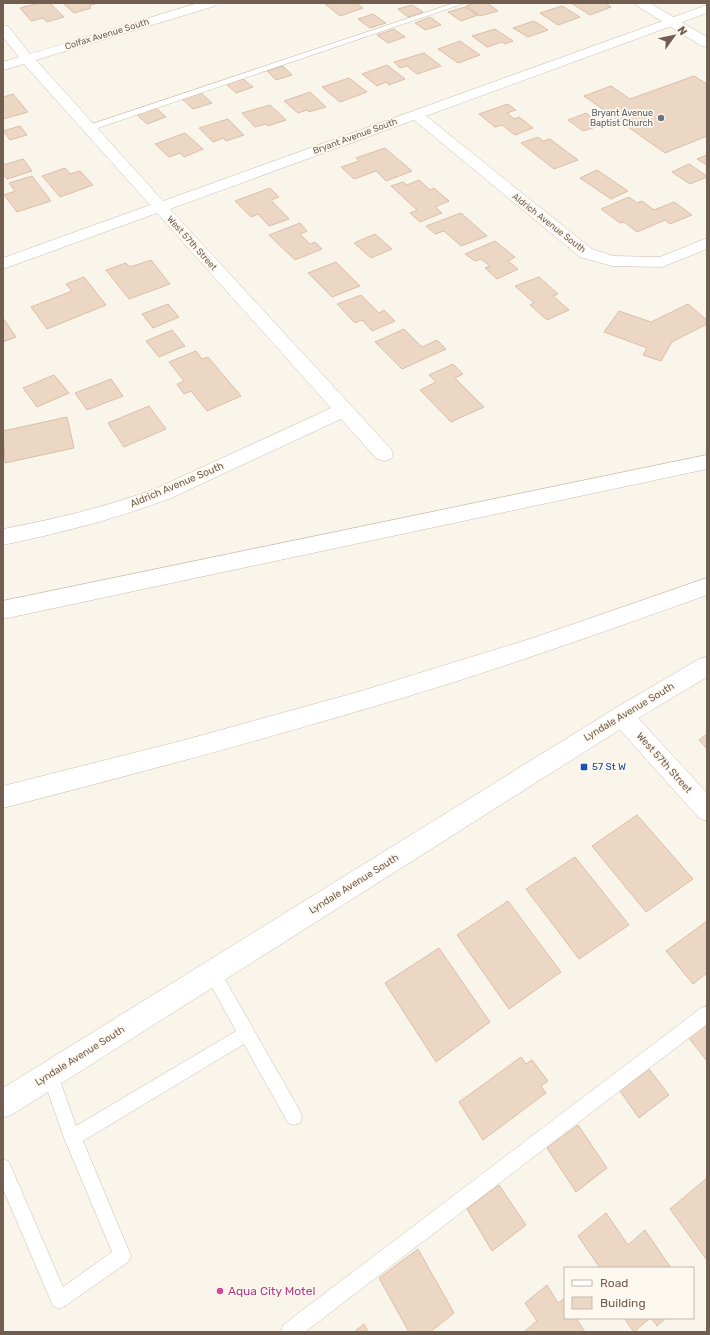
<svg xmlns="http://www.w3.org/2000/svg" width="710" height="1335" font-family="Rubik,sans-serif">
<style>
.building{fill:#ecd7c4;stroke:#ddbea7}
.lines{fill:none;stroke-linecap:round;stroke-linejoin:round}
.lane-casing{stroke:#cbbdb1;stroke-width:1}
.street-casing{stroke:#cbbdb1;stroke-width:1}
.secondary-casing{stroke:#cdbeae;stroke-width:1}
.lane{fill:#fff;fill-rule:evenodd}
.street{fill:#fff;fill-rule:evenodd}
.secondary{fill:#fff;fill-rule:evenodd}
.worship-dot{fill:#6b7280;stroke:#fdf8f0;stroke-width:1.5}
.transit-dot{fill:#1a4fb4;stroke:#fdf8f0;stroke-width:1.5}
.hotel-dot{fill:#d1479c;stroke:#fdf8f0;stroke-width:1.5}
.labels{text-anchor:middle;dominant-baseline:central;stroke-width:3.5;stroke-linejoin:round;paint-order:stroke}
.far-street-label{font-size:9px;fill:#725e50;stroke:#fdf8f0}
.far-worship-label{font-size:9px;fill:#5b616d;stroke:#fdf8f0;text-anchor:end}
.street-label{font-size:10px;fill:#725e50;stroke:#fdf8f0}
.transit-label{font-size:10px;fill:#164399;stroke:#fdf8f0;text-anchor:start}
.near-hotel-label{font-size:12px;fill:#b23c85;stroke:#fdf8f0;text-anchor:start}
</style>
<rect width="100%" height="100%" fill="#faf5ea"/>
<g class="building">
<path d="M39,3H50L64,17L47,22L43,18L31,21L20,8Z"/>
<path d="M63,3H97L89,6L91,8L74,13Z"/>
<path d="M324,3H356L363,8L340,16Z"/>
<path d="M475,3H487L498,11L480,16L466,6Z"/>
<path d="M571,3H605L611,7L590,15Z"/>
<path d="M412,5L423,12L408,17L398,9Z"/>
<path d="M562,6L580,17L558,25L540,13Z"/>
<path d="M465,7L478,15L461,21L448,12Z"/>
<path d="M373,14L386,23L370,28L358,19Z"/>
<path d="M430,17L441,25L425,30L415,23Z"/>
<path d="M534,21L548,30L528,37L513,28Z"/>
<path d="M394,29L405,37L388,43L377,35Z"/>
<path d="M495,29L513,41L505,44L502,42L487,47L472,36Z"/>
<path d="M460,41L480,55L458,63L438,49Z"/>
<path d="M424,53L441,66L417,74L407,66L400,68L394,62Z"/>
<path d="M387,65L405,79L389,85L386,82L377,86L362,74Z"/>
<path d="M283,66L292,75L276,80L267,71Z"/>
<path d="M694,76L707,84V136L665,153L584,96L611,86L630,99Z"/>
<path d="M349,78L367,92L340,102L322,87Z"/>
<path d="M243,79L253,87L236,93L226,84Z"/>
<path d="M310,92L326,107L309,112L307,110L298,113L284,101Z"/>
<path d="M201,93L212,103L193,109L182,99Z"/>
<path d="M13,94L28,112L3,119V97Z"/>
<path d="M508,104L516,110L507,113L514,119L519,117L533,128L515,135L502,125L495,127L479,114Z"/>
<path d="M270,105L286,120L268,126L266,124L255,127L242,113Z"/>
<path d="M155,107L166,117L147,124L136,114Z"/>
<path d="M586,113L602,125L583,131L568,120Z"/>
<path d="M228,119L244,135L226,141L224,138L213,142L199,128Z"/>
<path d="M20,126L27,135L10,140L3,131Z"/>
<path d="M185,133L203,149L184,157L180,153L169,157L155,144Z"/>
<path d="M538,137L543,141L550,139L578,160L554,169L521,143Z"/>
<path d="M385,148L412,171L386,181L376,171L354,179L341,167L359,161L356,158Z"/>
<path d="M707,155V165L697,159Z"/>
<path d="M23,159L32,171L7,179L3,174V165Z"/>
<path d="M689,164L707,176V177L690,184L672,172Z"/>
<path d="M65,168L70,174L80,171L93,185L60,197L42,176Z"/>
<path d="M597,170L628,191L611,199L580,178Z"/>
<path d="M32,176L51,201L17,212L4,195L15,191L9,183Z"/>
<path d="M419,180L430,190L434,188L449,201L435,207L442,213L420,222L410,213L417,210L391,186L403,182L407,185Z"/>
<path d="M270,188L279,197L271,200L289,219L269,226L258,214L251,217L235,201Z"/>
<path d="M629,197L637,203L642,201L654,210L674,202L692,215L670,224L665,220L637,232L624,222L620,223L601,209Z"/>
<path d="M461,213L487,236L461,246L444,231L435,234L426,226Z"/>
<path d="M300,223L307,231L300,234L310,244L315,242L322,249L295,260L269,235Z"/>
<path d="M375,234L392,249L371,258L354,243Z"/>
<path d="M495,241L515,257L508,261L518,269L497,279L485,268L490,266L481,259L475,261L465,254Z"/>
<path d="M151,260L170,284L129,299L106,270L126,263L130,267Z"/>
<path d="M336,262L360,286L332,297L308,273Z"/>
<path d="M84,277L106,305L47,329L31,307L72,291L66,284Z"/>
<path d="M539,277L558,294L553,296L569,310L547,320L530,305L534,303L515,286Z"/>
<path d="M361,295L379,313L384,310L395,321L372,331L362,320L355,323L337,304Z"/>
<path d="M168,304L179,317L153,328L142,314Z"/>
<path d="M688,304L707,320V324L672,342L661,361L643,355L647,348L604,332L619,311L651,322Z"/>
<path d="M3,318L16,337L3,342Z"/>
<path d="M404,329L422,347L437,340L446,349L402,369L375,342Z"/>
<path d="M172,330L185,346L159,357L146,341Z"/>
<path d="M196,351L202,359L208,357L241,396L207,411L191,391L184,394L177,384L184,381L169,362Z"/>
<path d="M453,364L463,374L455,378L484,407L451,422L420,390L436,382L429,375Z"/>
<path d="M54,375L69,393L37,407L23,388Z"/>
<path d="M111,379L123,396L87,410L75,393Z"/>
<path d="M149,406L166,429L124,447L108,423Z"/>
<path d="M67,417L74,448L5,463L3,431Z"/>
<path d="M707,734V749L699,740Z"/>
<path d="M637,815L693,879L646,912L592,846Z"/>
<path d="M575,857L629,925L579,959L526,889Z"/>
<path d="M508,901L561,972L509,1009L457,935Z"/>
<path d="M707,921V973L693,984L666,951Z"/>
<path d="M439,948L490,1022L436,1062L385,983Z"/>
<path d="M707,1022V1061L688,1037Z"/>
<path d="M521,1057L526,1064L532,1060L548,1081L541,1086L546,1093L483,1140L459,1102Z"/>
<path d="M649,1069L669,1095L639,1118L620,1091Z"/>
<path d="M578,1125L607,1168L576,1192L547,1148Z"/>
<path d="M707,1178V1260L670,1209Z"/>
<path d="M499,1185L526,1225L492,1251L467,1209Z"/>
<path d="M606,1213L628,1245L645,1230L671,1268H600L578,1236Z"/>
<path d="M418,1249L454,1313L430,1332H409L379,1278Z"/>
<path d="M547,1285L558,1303L564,1299L565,1301V1318H576L585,1332H524L537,1321L525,1303Z"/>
<path d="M624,1318H650L634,1332Z"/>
<path d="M651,1318H666L657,1326Z"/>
<path d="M364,1324L368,1332H354Z"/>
</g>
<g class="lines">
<defs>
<g id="lane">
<path d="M454,3H465L92,130H86L85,128L86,126Z"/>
<path d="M212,965L218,967L300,1111L302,1117L300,1123L294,1125L288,1123L244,1044L83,1141L131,1256L128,1262L65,1306L59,1309L53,1306L3,1189V1159L9,1162L63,1287L112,1252L64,1138L42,1075L44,1069L50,1067L56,1069L76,1126L236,1031L204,973L206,967Z"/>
<path d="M707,1006V1024L305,1332H281L283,1325L701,1008Z"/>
</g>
<g id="street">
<path d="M198,3H217L215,6L36,60L163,201L707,5V13L426,116L592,249L613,256L660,257L707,238V249L662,267L612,266L580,257L414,120L170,209L391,449L393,454L391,459L384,461L377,459L341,419L171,498C116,519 60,533 3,545V529C55,519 107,507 157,488L331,408L157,213L3,269V258L150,205L24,64L3,70V62L19,57L3,37V25L8,26L30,54Z"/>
<path d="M622,706L630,709L707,793V821L699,818L614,723L611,716L614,709Z"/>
</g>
<g id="secondary">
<path d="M635,3H650L707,37V47L702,46L637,6Z"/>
<path d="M707,455V469L3,619V601Z"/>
<path d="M707,578V595C620,626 533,657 445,685C299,730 151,770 3,808V786L181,741L358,692L533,638Z"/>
<path d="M707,657V677L630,723L13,1114L3,1118V1088L614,709L699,659Z"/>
</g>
</defs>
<use href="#lane" class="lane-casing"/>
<use href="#street" class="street-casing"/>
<use href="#secondary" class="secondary-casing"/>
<use href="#lane" class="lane"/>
<use href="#street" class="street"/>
<use href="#secondary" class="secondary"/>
</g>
<circle class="worship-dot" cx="661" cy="118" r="4"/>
<rect class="transit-dot" x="580" y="763" width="8" height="8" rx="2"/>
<circle class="hotel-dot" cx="220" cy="1291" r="4"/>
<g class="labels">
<g class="far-street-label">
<text transform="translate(107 34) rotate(-17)">Colfax Avenue South</text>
<text transform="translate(355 136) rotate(-20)">Bryant Avenue South</text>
<text transform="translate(549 223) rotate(38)">Aldrich Avenue South</text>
<text transform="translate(192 243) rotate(48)">West 57th Street</text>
</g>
<g class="far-worship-label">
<text x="653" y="113">Bryant Avenue<tspan x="653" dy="10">Baptist Church</tspan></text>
</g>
<g class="street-label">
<text transform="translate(177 485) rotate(-23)">Aldrich Avenue South</text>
<text transform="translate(629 712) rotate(-31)">Lyndale Avenue South</text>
<text transform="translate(664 763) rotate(48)">West 57th Street</text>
<text transform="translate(354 884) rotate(-32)">Lyndale Avenue South</text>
<text transform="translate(80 1056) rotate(-32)">Lyndale Avenue South</text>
</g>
<g class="transit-label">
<text x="592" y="767">57 St W</text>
</g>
<g class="near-hotel-label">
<text x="228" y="1291">Aqua City Motel</text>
</g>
</g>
<rect width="710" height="1335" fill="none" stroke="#725e50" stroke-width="8"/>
<rect x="564" y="1267" width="130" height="52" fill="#fdf8f0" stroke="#c5bab0"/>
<rect x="572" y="1280" width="20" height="6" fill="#ffffff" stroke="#c5bab0"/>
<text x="600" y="1287" font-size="12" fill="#725e50">Road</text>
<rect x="572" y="1297" width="20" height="12" fill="#ecd7c4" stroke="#c5bab0"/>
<text x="600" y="1307" font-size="12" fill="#725e50">Building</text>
<g transform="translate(674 36) rotate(57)" stroke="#fdf8f0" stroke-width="3" paint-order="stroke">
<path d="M0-3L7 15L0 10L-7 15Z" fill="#725e50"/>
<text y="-6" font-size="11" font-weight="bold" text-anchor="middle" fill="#725e50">N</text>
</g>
</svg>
